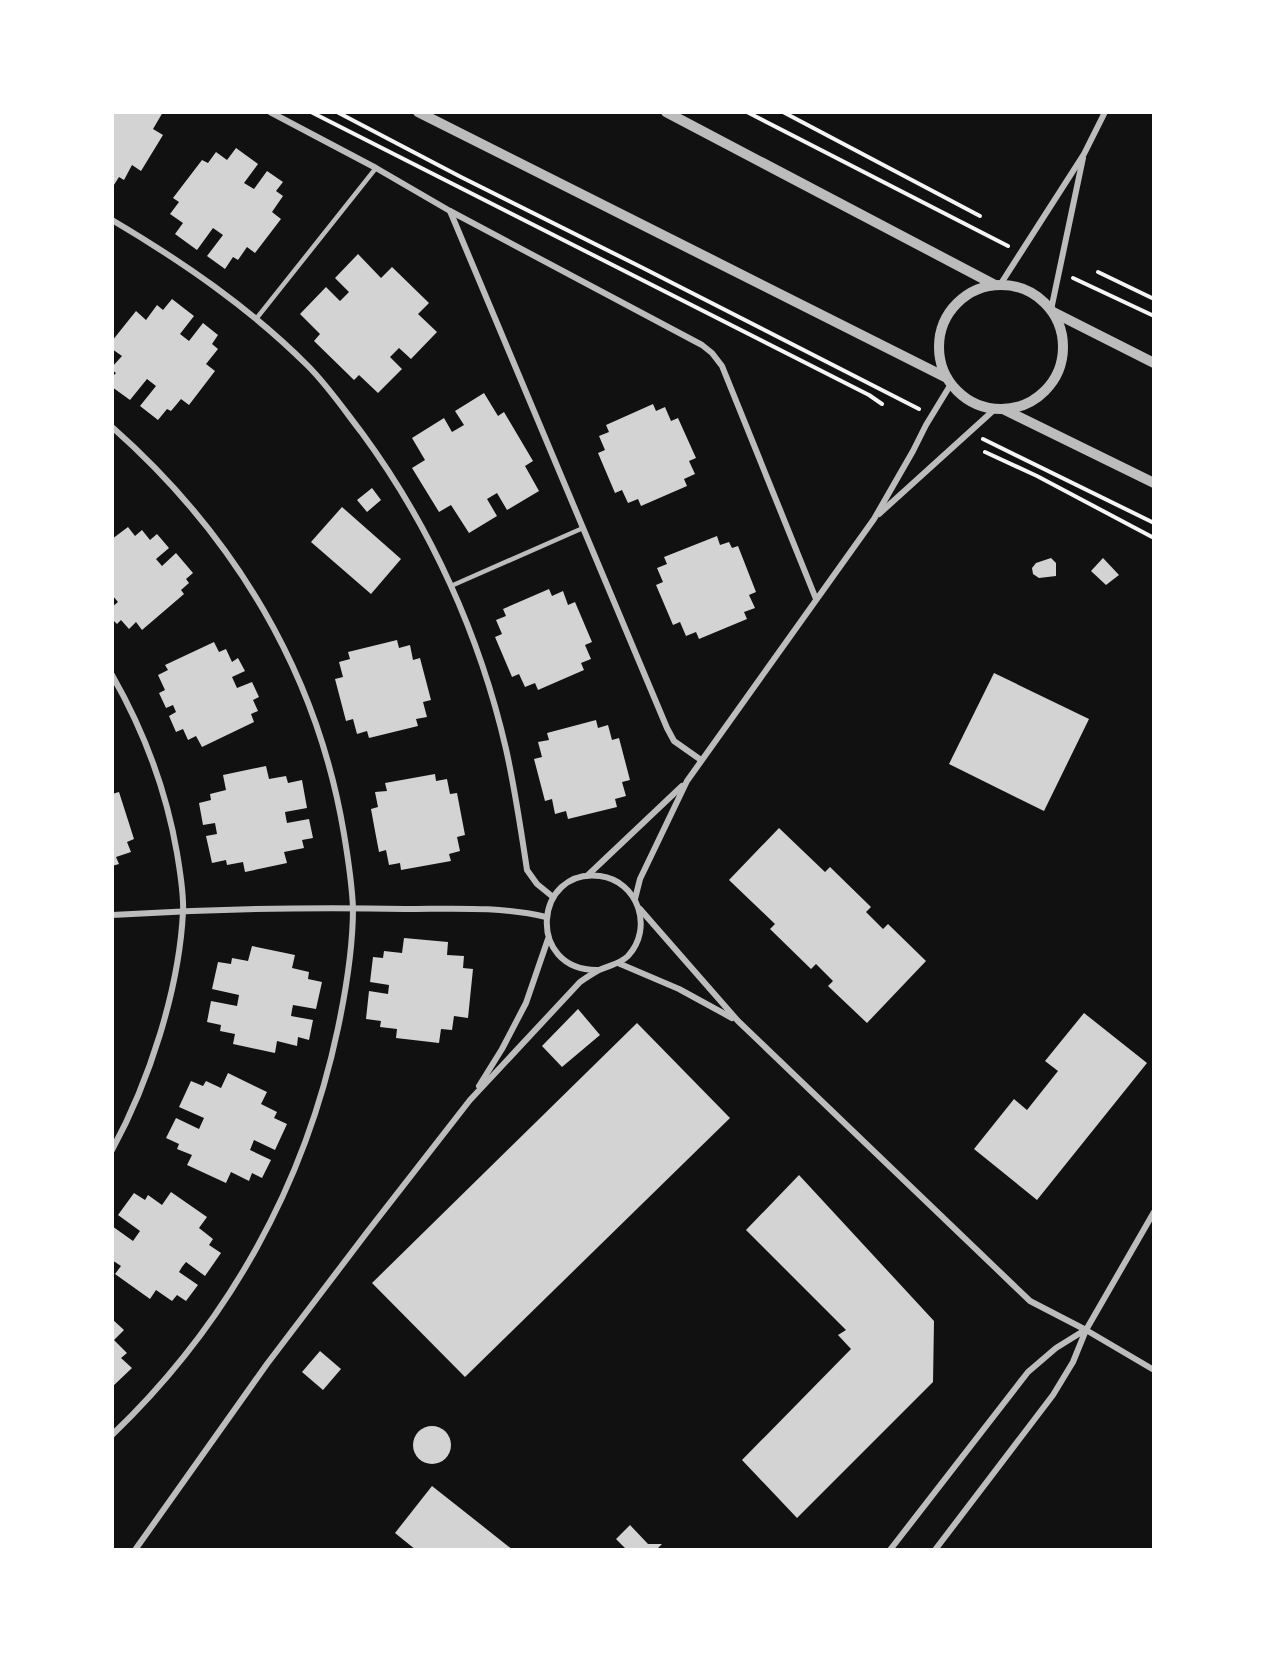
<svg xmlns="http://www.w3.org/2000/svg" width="1266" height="1662" font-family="Overpass,sans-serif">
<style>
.building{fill:#d3d3d3}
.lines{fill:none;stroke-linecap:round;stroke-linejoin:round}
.path{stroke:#f5f5f5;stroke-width:4}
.service{stroke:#bcbcbc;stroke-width:4.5}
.minor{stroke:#bcbcbc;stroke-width:6}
.tertiary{stroke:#bcbcbc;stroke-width:10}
</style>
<rect width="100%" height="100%" fill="#111"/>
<g class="building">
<path d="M112,112H163L153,129L163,135L141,171L132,165L124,180L119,177L112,188Z"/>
<path d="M236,148L258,164L244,183L254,189L267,171L283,182L276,191L283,196L272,212L281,219L255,253L247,247L238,260L233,257L225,269L207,256L223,235L213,228L197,250L175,234L183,223L170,214L179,202L173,198L202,160L208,163L216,152L227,160Z"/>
<path d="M358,254L381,278L392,267L429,303L418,314L437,332L411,359L399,348L390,357L402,369L378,393L359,375L354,380L314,341L320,334L300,314L326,287L340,301L349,292L335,278Z"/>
<path d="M172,299L194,316L180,334L189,341L203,323L218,335L212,344L218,349L206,364L215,371L189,405L181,399L171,411L167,409L158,420L140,406L156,386L147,379L130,400L112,387V377L116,373L112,370V367L122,356L112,349V341L136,311L146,320L157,305L163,310Z"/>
<path d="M484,393L498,416L504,412L533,461L525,466L539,491L507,510L497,493L487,499L497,516L469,533L451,505L439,512L412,468L425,460L412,438L444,418L452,432L464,425L455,411Z"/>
<path d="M653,404L656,411L665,407L671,421L678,418L696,458L689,461L695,474L684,479L687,486L641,506L638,499L628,503L622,490L615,493L598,453L605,450L599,436L609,432L606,425Z"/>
<path d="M372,488L381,500L367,512L357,500Z"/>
<path d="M342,507L401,559L371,594L311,542Z"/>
<path d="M128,527L135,536L142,530L150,540L157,534L169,548L156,559L162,566L176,553L193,573L186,579L189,583L181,590L184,594L142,630L136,622L129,629L121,620L117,624L112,619V607L118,602L112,595V539Z"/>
<path d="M717,536L720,545L729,542L732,548L738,546L756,592L749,595L755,608L744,612L747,619L699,639L696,632L686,636L680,622L673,625L656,585L663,582L657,568L667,564L664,557Z"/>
<path d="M1051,558L1056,563V576L1039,578L1033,574L1032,568L1036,563Z"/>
<path d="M1103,558L1119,575L1106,585L1091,571Z"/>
<path d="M549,589L552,596L563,591L568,605L575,602L592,642L585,645L591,659L581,663L584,670L538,690L535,683L525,687L519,674L512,677L495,637L502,634L496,620L506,616L503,609Z"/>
<path d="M397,640L399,648L410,645L413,660L420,658L431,700L423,702L427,717L416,719L418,726L369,738L367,731L357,734L353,719L346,721L335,679L343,677L339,662L350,659L348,652Z"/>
<path d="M214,642L219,652L226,649L232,662L238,658L245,671L232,677L237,688L252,682L259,697L253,700L258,711L251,714L254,722L202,747L196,736L188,740L183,729L176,732L169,716L176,712L173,705L166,708L159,693L165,690L158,675L168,670L165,665Z"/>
<path d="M994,673L1089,719L1044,811L949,764Z"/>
<path d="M596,720L598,728L608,725L612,740L619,738L630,780L622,782L626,796L615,799L617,807L568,819L566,811L555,814L552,799L545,801L534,759L542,757L538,742L549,740L547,733Z"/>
<path d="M266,766L269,779L286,776L288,783L302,780L307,808L285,812L286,818L287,823L309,819L313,838L302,840L304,848L284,852L287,863L245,872L243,862L227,865L226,860L212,863L206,836L217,834L215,823L203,825L199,803L211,800L210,794L226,790L223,775Z"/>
<path d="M435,774L436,781L447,779L450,794L457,793L465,835L457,837L460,851L449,854L451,861L401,870L400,863L389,865L386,850L379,852L375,831L371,809L378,807L375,792L387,791L385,783Z"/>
<path d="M119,792L134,839L127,842L131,852L116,857L119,864L112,866V794Z"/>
<path d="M779,828L825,872L830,867L871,907L866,912L883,929L888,924L926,961L867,1023L828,986L833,981L816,964L811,969L770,929L775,924L729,880Z"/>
<path d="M404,938L448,942L447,955L464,956L463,968L473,969L468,1018L454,1016L452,1030L441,1029L439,1043L396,1038L397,1029L380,1027L381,1021L366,1019L369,991L388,994L389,985L370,982L373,957L383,958L384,951L402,953Z"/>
<path d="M252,946L295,955L292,968L309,972L308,979L322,982L316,1009L293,1005L292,1010L291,1016L313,1020L309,1040L298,1037L297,1046L277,1041L275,1053L233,1044L235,1034L220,1031L221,1025L207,1022L211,1001L237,1006L239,995L212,989L218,962L231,964L232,958L248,961Z"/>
<path d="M578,1009L600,1035L562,1067L542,1046Z"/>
<path d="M1084,1013L1147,1063L1037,1200L974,1149L1014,1099L1027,1110L1058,1071L1045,1061Z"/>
<path d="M637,1023L730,1118L465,1377L372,1283Z"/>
<path d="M228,1073L267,1092L261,1104L277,1112L274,1118L287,1124L275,1150L254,1140L250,1150L271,1160L262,1178L252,1173L249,1181L231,1172L226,1183L187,1165L192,1155L177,1149L179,1144L166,1138L176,1118L199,1129L204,1118L179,1107L191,1081L203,1086L206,1081L221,1088Z"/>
<path d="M799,1175L934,1321L933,1382L797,1518L742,1460L851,1349L838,1335L846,1330L746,1230Z"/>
<path d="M171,1192L207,1217L199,1228L213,1239L209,1245L221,1253L205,1276L186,1262L182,1267L179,1272L198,1285L186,1301L177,1295L172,1301L156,1290L150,1299L115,1274L121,1266L112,1260V1226L133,1241L140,1231L118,1215L134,1193L145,1200L148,1195L162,1205Z"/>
<path d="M112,1319L124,1330L114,1340L127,1353L121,1358L132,1368L112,1387Z"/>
<path d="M320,1351L341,1369L323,1390L302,1372Z"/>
<circle cx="432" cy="1445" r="19"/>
<path d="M432,1486L513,1550H416L395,1533Z"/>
<path d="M630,1525L648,1544H662L656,1550H627L616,1539Z"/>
</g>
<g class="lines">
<g class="path">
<path d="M311,112L869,395L882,404"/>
<path d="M337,112L461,177L643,268L919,409"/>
<path d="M747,112L1008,246"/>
<path d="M783,112L980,216"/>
<path d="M1098,272L1154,299"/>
<path d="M1073,278L1154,316"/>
<path d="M983,439L1154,523"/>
<path d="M985,452L1037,476L1154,538"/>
</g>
<g class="service">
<path d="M256,319L376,168"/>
<path d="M451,586L583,528"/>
</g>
<g class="minor">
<path d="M270,112L376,168L450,211L702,345L712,353L722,366L816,599"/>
<path d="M450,211L667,728L674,741L701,760"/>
<path d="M112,220C183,262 250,308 308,366C328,386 345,411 362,433C431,527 480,636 506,749C515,789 521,830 527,870L537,884L553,897"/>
<path d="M1000,285L1084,154L1105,112"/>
<path d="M1051,310L1083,158"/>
<path d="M112,427C234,535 317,672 344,834C348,858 352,884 353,908C353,948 346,990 338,1028C305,1185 228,1324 112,1435"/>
<path d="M879,514L995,409"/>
<path d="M112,675C144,731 166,789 177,853C180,872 184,893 183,912C179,990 149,1082 112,1150"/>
<path d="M588,875L682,786"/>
<path d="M635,899L640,879L687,781L874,519L913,451L926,425L951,384"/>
<path d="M640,909L738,1021L1030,1301L1086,1330L1154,1370"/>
<path d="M112,915C210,909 307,907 405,909C452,909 500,906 546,917"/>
<path d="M618,963L679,989L732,1018"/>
<path d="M479,1086L502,1049L526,1003L548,939"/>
<path d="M135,1550L267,1364L368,1231L470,1100L580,982C586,978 593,973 599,970C610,965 620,964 628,956C654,928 638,881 600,876C534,867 525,971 598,970"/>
<path d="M890,1550L1028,1372L1056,1348L1085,1330"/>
<path d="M935,1550L1053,1395L1073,1362L1086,1330L1154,1212"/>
</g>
<g class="tertiary">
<path d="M418,112L947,378"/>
<path d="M666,112L995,285"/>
<circle cx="1001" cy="347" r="62"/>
<path d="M1053,312L1154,363"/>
<path d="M1003,409L1154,483"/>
</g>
</g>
<rect width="1266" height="1662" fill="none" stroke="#ffffff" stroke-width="228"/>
</svg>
